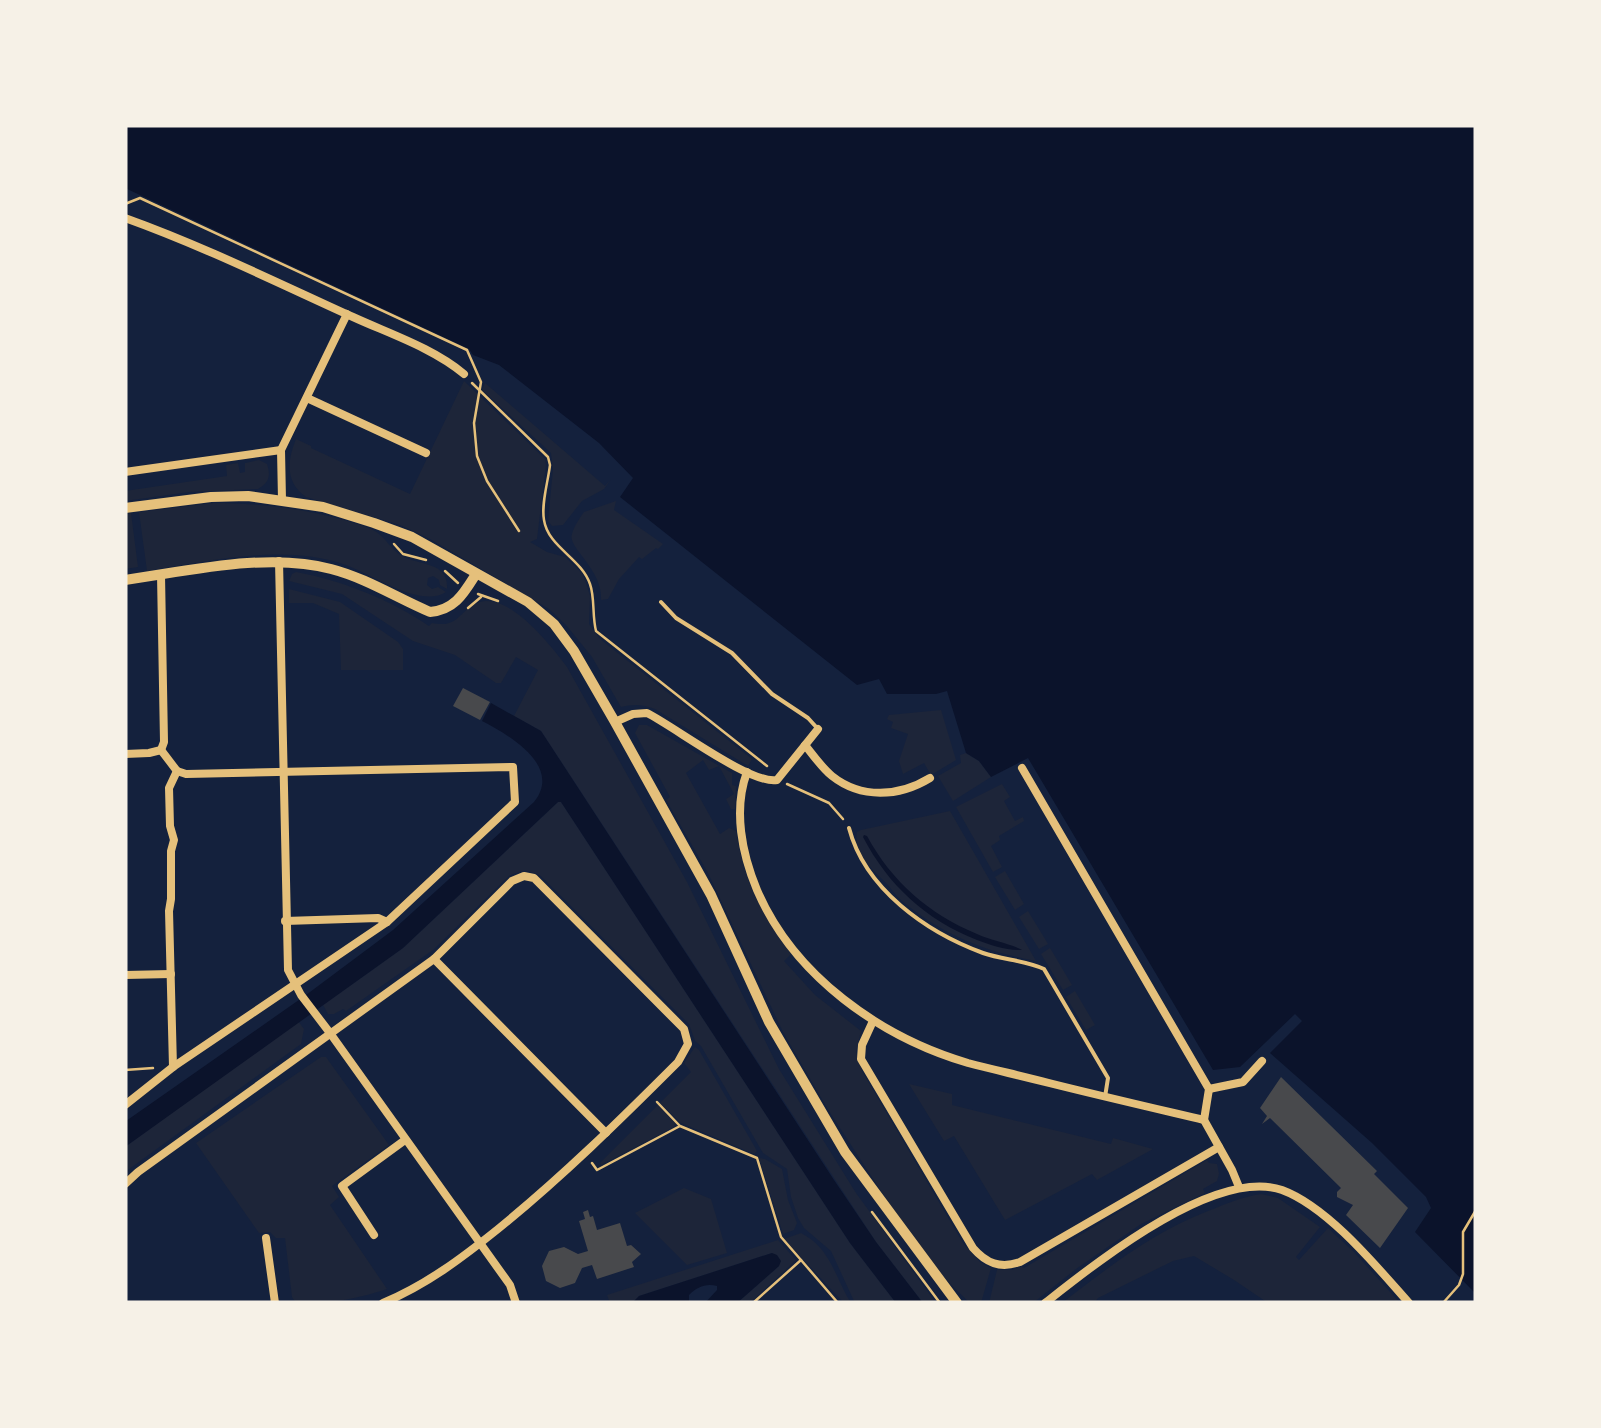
<svg xmlns="http://www.w3.org/2000/svg" width="1601" height="1428" font-family="Poppins,sans-serif">
<style>
.green{fill:#1d2539}
.water{fill:#0b132b}
.building{fill:#48494c}
.lines{fill:none;stroke-linecap:round;stroke-linejoin:round}
.path{stroke:#e5c07b;stroke-width:2.5}
.service{stroke:#e5c07b;stroke-width:4}
.minor{stroke:#e5c07b;stroke-width:8}
.tertiary{stroke:#e5c07b;stroke-width:10}
</style>
<rect width="100%" height="100%" fill="#14213d"/>
<g class="green">
<path d="M464,381L545,459L546,465L537,539L530,542L547,552L565,557L583,574L590,596L589,624L600,639L752,759L748,766L655,709C642,704 633,704 621,707L592,657L566,625L549,609L430,539L400,525L306,497C285,482 287,461 296,439L311,446V448L410,494Z"/>
<path d="M485,383L605,486L611,479L604,489L582,501L563,525L552,526L548,521L553,469L551,453L482,390Z"/>
<path d="M259,460L267,464C271,476 269,483 258,489L189,492L125,501V491L227,476L226,465L238,463L240,473L245,472V463Z"/>
<path d="M616,501L614,510L663,544L658,549L656,548L642,559L639,557L619,579L608,599L601,600C603,569 567,548 572,534C574,526 580,518 584,512Z"/>
<path d="M213,503C258,503 300,508 344,520C353,523 364,525 373,530C385,536 391,550 402,556C419,566 449,561 447,589L440,585L439,580L433,576L428,578L427,585L432,589L438,587L446,592C421,609 371,574 346,565C282,543 212,561 147,571L139,512Z"/>
<path d="M131,513L138,567L125,569V514Z"/>
<path d="M296,572C341,580 391,600 429,626L432,623C460,629 459,609 480,602C510,593 552,647 567,667L687,882L779,1069L856,1193L936,1303H923L876,1242L541,731L514,716L538,670L516,657L501,683H496L455,655L413,641L342,594L289,581L292,574Z"/>
<path d="M289,589L340,602L398,642L403,649V670H341L339,614L313,603H289Z"/>
<path d="M941,710L956,760L931,775L924,763L903,774L899,761L908,734L891,728L893,722L887,719L889,715Z"/>
<path d="M639,725H647L732,773V785L736,786L735,809H731L726,799L734,794L719,766L709,770L703,760L686,773L720,834L729,828L736,831C744,881 760,913 791,954L784,961L815,995L861,1031L856,1052L862,1071L963,1243L980,1262L991,1268L981,1303H970L945,1279L892,1208L827,1108L783,1032L708,873L666,800L670,797L635,733Z"/>
<path d="M966,753L979,761L991,777L953,801L938,776L961,763L960,755Z"/>
<path d="M1002,784L1010,797L1004,801L1015,821L1023,817L1024,821L999,836L1000,840L991,846L1002,867L993,872L956,807Z"/>
<path d="M558,802H561L850,1243L896,1303H857L854,1301L831,1251L804,1228L798,1218L791,1197L787,1169L763,1153L701,1046L695,1041L689,1024L541,876C529,870 521,870 509,876L433,950L346,1011L343,1009L334,1014H328L323,1005L403,948Z"/>
<path d="M950,811L1036,961C986,952 941,934 902,901C894,894 889,885 881,878C869,867 853,849 857,832L861,830Z"/>
<path d="M1005,871L1024,904L1015,910L995,877Z"/>
<path d="M1028,911L1048,944L1039,949L1019,917Z"/>
<path d="M1050,948L1072,985L1063,990L1041,954Z"/>
<path d="M1075,991L1095,1025L1086,1030L1066,997Z"/>
<path d="M298,1021L304,1029L301,1044L125,1172V1147Z"/>
<path d="M695,1047L699,1050L757,1151L754,1154L681,1123L660,1103L691,1072L684,1063Z"/>
<path d="M321,1057H326L389,1145L332,1186L339,1197L330,1205L387,1289C353,1300 333,1303 296,1303L292,1297L285,1238H276L270,1232L259,1233L196,1143Z"/>
<path d="M909,1084L952,1094V1105L1111,1144L1113,1138L1153,1149L1097,1180L1092,1174L1005,1220L954,1136L944,1141Z"/>
<path d="M658,1105L675,1123L674,1127L601,1165L600,1163Z"/>
<path d="M759,1158L765,1159L782,1169L788,1200L797,1223L794,1230L783,1234Z"/>
<path d="M1207,1160L1209,1163L1217,1164L1219,1174L1217,1181L1203,1189L1205,1193L1141,1224L1076,1269L1033,1303H989L997,1270H1012L1021,1266L1024,1268Z"/>
<path d="M684,1188L711,1199L727,1253L687,1265L635,1213Z"/>
<path d="M1261,1194L1278,1198L1320,1227L1296,1257L1299,1260L1328,1228L1354,1252L1400,1303H1268L1234,1280L1194,1256L1173,1261L1098,1298L1094,1303H1062C1109,1267 1153,1232 1208,1211C1226,1204 1242,1197 1261,1194Z"/>
<path d="M801,1233C831,1248 835,1278 851,1303H844L784,1239Z"/>
<path d="M778,1240L796,1260L750,1303H737L779,1266L772,1253L639,1296L632,1303H610L607,1295Z"/>
</g>
<g class="water">
<path d="M125,125H1476V1294L1415,1232L1431,1208L1426,1197L1372,1143L1270,1053L1302,1021L1295,1014L1240,1067L1213,1070L1028,758L991,777L979,761L966,753L947,691L936,694H887L879,679L857,685L620,497L633,478L599,443L499,365L473,355L469,349L125,188Z"/>
<path d="M491,703L541,731L834,1180L876,1242L923,1303H896L850,1243L561,802H558L403,948L125,1147L126,1121L306,995L393,930L534,802C563,766 509,735 482,721Z"/>
<path d="M864,835L867,836C892,882 929,914 977,934C992,941 1009,943 1022,950C1007,951 991,945 977,940C926,920 888,885 863,837Z"/>
<path d="M772,1253L777,1255L781,1261L779,1266L737,1303H705L717,1290V1286C706,1283 697,1287 689,1295V1303H632L639,1296Z"/>
</g>
<g class="building">
<path d="M463,688L490,702L480,720L453,706Z"/>
<path d="M1281,1077L1377,1171L1374,1174L1408,1208L1380,1248L1346,1215L1353,1205L1337,1197V1192L1341,1188L1270,1118L1262,1124L1267,1116L1260,1108Z"/>
<path d="M588,1210L590,1217L593,1216L597,1230L620,1223L627,1246L631,1245L641,1254L632,1262L634,1267L597,1279L592,1265L582,1268L575,1283L560,1288L546,1281L542,1266L549,1251L564,1247L578,1254L588,1251L579,1221L585,1219L583,1212Z"/>
</g>
<g class="lines">
<g class="path">
<path d="M125,204L140,198L467,350L481,382L474,423L477,456L487,481L519,531"/>
<path d="M472,383L548,457L550,465C548,482 541,504 544,520C548,547 581,558 590,584C595,598 592,615 596,631L767,766"/>
<path d="M394,544L403,554L426,560"/>
<path d="M445,571L458,583"/>
<path d="M478,594L498,601"/>
<path d="M468,608L481,597"/>
<path d="M787,784L829,803L843,819"/>
<path d="M125,1070L153,1068"/>
<path d="M657,1102L679,1125"/>
<path d="M592,1163L597,1170L680,1126L757,1158L781,1237L801,1260"/>
<path d="M872,1212L940,1303"/>
<path d="M753,1303L801,1260L838,1303"/>
<path d="M1443,1303L1459,1285L1463,1274V1232L1476,1210"/>
</g>
<g class="service">
<path d="M661,602L676,618L732,653L772,694L808,718L818,729"/>
<path d="M849,828C865,889 926,932 983,953C1003,960 1025,960 1044,969L1108,1078L1105,1097"/>
</g>
<g class="minor">
<path d="M125,218C203,246 278,283 353,317C390,334 433,348 464,374"/>
<path d="M307,398L426,453"/>
<path d="M125,472L281,450"/>
<path d="M282,500L281,450L347,314"/>
<path d="M279,561L288,970L301,995L330,1033L510,1285L516,1303"/>
<path d="M161,575L164,742L161,750"/>
<path d="M615,722L633,714L647,713C675,727 751,785 777,780L818,729"/>
<path d="M805,745C813,755 822,768 832,776C861,799 899,797 930,778"/>
<path d="M161,750L177,771"/>
<path d="M125,754L149,753L161,750"/>
<path d="M1022,768L1209,1089L1204,1120"/>
<path d="M747,772C733,810 742,854 757,890C794,976 880,1037 968,1063C995,1070 1022,1076 1049,1083C1101,1096 1153,1108 1204,1120L1232,1170L1239,1187"/>
<path d="M285,921L378,918L387,922"/>
<path d="M434,959L606,1133"/>
<path d="M125,975L171,974"/>
<path d="M873,1021L862,1045L861,1059L973,1248C986,1263 1000,1269 1020,1262L1219,1147"/>
<path d="M173,1067L169,911L171,899V851L174,840L170,826L169,788L177,771"/>
<path d="M1209,1089L1243,1082L1262,1061"/>
<path d="M125,1105L173,1067L387,922L515,802L513,767L186,774L177,771"/>
<path d="M125,1184L138,1172L434,959L512,881L524,876L534,878L684,1029L688,1044L678,1062C620,1120 562,1177 498,1229C462,1258 426,1285 383,1303"/>
<path d="M374,1235L342,1186L405,1140"/>
<path d="M266,1238L275,1303"/>
<path d="M1045,1303C1096,1263 1215,1167 1282,1190C1328,1207 1377,1267 1409,1303"/>
</g>
<g class="tertiary">
<path d="M125,508L211,497L248,496L323,507L374,523L412,537L528,602L554,624L574,651L615,722L711,895L769,1022L845,1152L957,1303"/>
<path d="M125,580C188,571 269,552 331,569C366,578 397,598 430,612C455,610 464,593 476,574"/>
</g>
</g>
<rect width="1601" height="1428" fill="none" stroke="#f6f1e7" stroke-width="255"/>
</svg>
